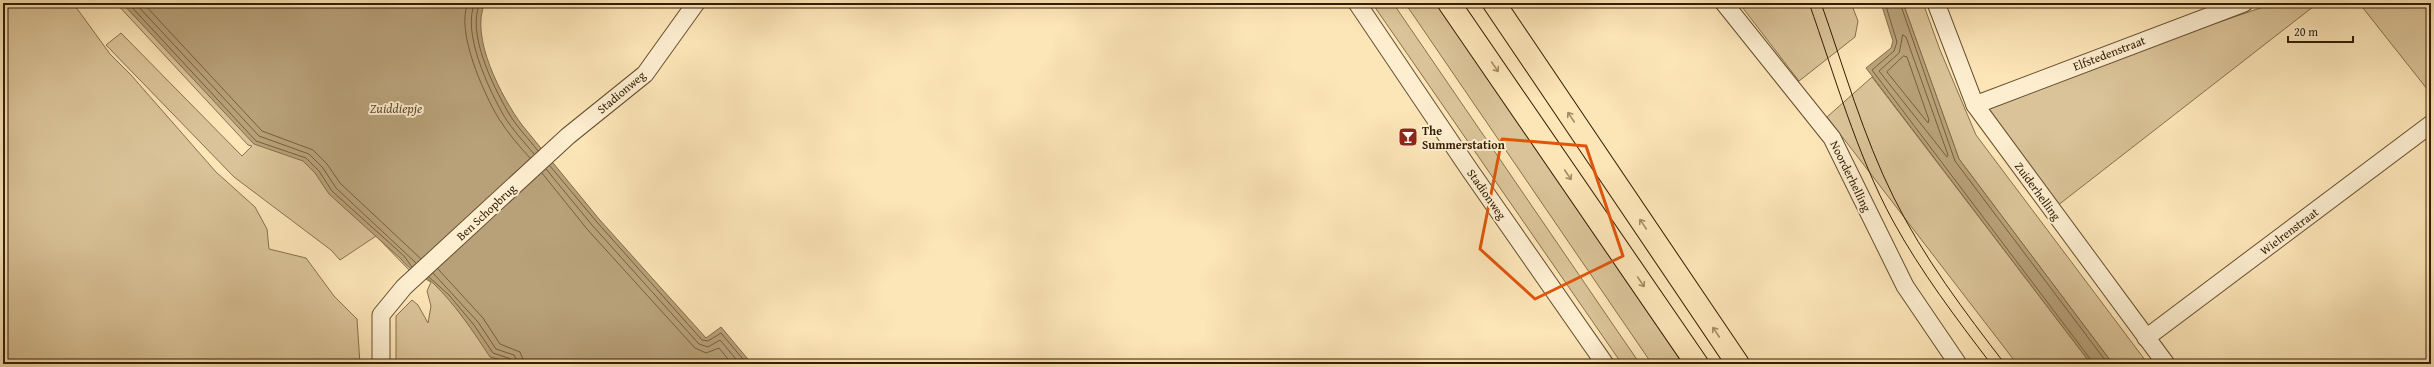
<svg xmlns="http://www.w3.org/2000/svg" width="2434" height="367" font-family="'Gentium Book Plus',serif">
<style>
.green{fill:#dac398;stroke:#87704c}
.water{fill:#b8a179;stroke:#836c49}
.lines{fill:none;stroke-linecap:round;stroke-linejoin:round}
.shore{stroke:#765f3c;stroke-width:1}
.minor-casing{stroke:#664f2e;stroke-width:19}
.primary-casing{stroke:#341d00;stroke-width:24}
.minor{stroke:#fdeed0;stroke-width:17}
.primary{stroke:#fce5b7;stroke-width:22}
.tram{stroke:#341d00;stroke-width:1}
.oneway{stroke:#a28b65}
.marked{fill:none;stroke:#df560b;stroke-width:3;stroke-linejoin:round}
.labels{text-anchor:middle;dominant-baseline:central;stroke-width:4;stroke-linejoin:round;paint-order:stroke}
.street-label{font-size:12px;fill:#341d00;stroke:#fdeed0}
.poi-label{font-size:12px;font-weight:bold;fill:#341d00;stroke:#fdeed0;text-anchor:start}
.water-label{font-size:13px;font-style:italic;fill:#624b2a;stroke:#fdeed0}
</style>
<rect width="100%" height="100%" fill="#fce5b7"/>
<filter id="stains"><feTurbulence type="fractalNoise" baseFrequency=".005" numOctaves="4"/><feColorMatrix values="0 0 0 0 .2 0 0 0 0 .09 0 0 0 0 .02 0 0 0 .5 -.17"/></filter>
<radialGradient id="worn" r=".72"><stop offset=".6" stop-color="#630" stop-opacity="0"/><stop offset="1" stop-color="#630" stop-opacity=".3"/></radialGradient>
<g class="green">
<path d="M3,3H73L110,54L131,75L216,172L255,207L267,229L269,249L306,258L334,296L357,319L360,364H3Z"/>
<path d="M116,3H136L433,269L505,356L515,364H396V316L412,300L418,305L428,323L431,306L427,291L431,282L409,270L376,236L340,260L331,250L234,177L106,45L121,33L242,156L252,146L248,145Z"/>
<path d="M1372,3H1393L1640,364H1622Z"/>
<path d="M1405,3H1436L1683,364H1652Z"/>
<path d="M1739,3H1851L1858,21L1855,37L1799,81Z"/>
<path d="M1903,3H1923L1940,50L1976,135L2148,364H2113L1959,159Z"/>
<path d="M2275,3H2318L2057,206L1987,106L1993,99Z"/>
<path d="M2359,3H2431V94Z"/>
<path d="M1872,77L2091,364H2017L1827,117Z"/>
</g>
<g class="water">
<path d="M122,3H485C469,36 502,98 522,125L599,219L706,338L721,327L752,364H516L490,357C473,331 455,304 433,283C422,273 411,272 401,259L329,194L315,173L303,161L254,144Z"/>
<path d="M1881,3H1903L1959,159L2113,364H2091L1866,68L1891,48L1893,41Z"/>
</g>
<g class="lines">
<g class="shore">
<path d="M128,3L256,141L306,158L319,171L332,191L404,256L412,267"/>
<path d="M135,3L259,136L309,154L323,168L336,188L416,263"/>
<path d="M143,3L262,131L313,150L327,164L340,183L421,259"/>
<path d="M468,3C455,31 484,94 499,119C508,133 519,146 530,158"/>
<path d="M475,3C461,31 489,90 504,116C512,129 524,142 534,154"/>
<path d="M480,3C466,32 493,86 508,112C516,126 528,138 538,151"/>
<path d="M1885,3L1897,42L1894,51L1872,70L2094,364"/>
<path d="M1900,3L1955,161L2108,364"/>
<path d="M1903,35L1906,37L1948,155L1947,157L1879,71L1899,53Z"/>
<path d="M1904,56L1907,57L1929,120L1928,123L1887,72Z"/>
<path d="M550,166L596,221L702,340L708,341L721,333L747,364"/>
<path d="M546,169L592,225L699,344L708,347L720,340L740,364"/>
<path d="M542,173L587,229L695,348L706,353L719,348L732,364"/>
<path d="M438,269L483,318L500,344L520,352L525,364"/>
<path d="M433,273L478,322L496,349L514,355L519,364"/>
<path d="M429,277L449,295L474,325L493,353L511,359L513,364"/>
</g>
<defs>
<g id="minor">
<path d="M1357,3L1469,169L1605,364"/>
<path d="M1724,3L1832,138L1905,286L1958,364"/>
<path d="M1936,3L1975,105L2166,364"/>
<path d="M1975,105L2244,3"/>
<path d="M2146,338L2431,124"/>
<path d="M381,364V315L404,287L568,136L645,74L696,3"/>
</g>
<g id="primary">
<path d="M1449,3L1697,364"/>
<path d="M1494,3L1738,364"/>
</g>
</defs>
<use href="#minor" class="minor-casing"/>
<use href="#primary" class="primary-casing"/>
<use href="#minor" class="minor"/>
<use href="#primary" class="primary"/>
<g class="tram">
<path d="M1809,3C1835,76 1856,153 1893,221C1921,272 1956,318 1991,364"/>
<path d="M1821,3C1844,68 1863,136 1894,198C1924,258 1964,311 2005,364"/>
</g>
</g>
<defs><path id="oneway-shaft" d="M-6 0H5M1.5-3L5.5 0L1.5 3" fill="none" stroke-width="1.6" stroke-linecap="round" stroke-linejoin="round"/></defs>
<g class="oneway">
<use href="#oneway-shaft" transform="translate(1495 67) rotate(56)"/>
<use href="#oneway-shaft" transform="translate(1571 117) rotate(-124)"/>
<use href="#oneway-shaft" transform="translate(1568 175) rotate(56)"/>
<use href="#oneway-shaft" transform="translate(1643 224) rotate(-124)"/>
<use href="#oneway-shaft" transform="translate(1641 282) rotate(56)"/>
<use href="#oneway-shaft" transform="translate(1716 332) rotate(-124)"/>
</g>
<path class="marked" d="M1502,139L1586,146L1623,256L1535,299L1480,249Z"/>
<defs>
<symbol id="bar-square" viewBox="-11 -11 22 22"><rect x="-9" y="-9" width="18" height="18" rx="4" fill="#8f2418" stroke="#fdeed0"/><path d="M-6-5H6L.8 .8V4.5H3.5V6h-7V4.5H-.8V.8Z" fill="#fff"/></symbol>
</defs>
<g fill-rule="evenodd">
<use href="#bar-square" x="1397" y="126" width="22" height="22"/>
</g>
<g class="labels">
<g class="street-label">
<text transform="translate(2109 53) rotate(-21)">Elfstedenstraat</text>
<text transform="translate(621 92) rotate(-40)">Stadionweg</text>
<text transform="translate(1851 176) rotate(64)">Noorderhelling</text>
<text transform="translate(2038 191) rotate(54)">Zuiderhelling</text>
<text transform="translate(1487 194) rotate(55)">Stadionweg</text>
<text transform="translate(486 212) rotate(-43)">Ben Schopbrug</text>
<text transform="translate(2289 231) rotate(-37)">Wielrenstraat</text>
</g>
<g class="poi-label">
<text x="1422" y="130">The<tspan x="1422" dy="14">Summerstation</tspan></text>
</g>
<g class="water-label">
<text x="396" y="108">Zuiddiepje</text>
</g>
</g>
<rect width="2434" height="367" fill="none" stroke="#fce5b7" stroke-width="16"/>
<rect x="4" y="4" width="2426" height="359" fill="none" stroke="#341d00" stroke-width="2"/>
<rect x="8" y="8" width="2418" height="351" fill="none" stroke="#341d00"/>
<path d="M2288 36v6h65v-6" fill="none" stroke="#341d00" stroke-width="2"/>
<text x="2294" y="36" font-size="12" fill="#341d00" stroke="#fdeed0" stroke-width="3" paint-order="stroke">20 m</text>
<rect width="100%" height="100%" filter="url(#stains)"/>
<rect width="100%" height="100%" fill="url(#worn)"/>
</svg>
